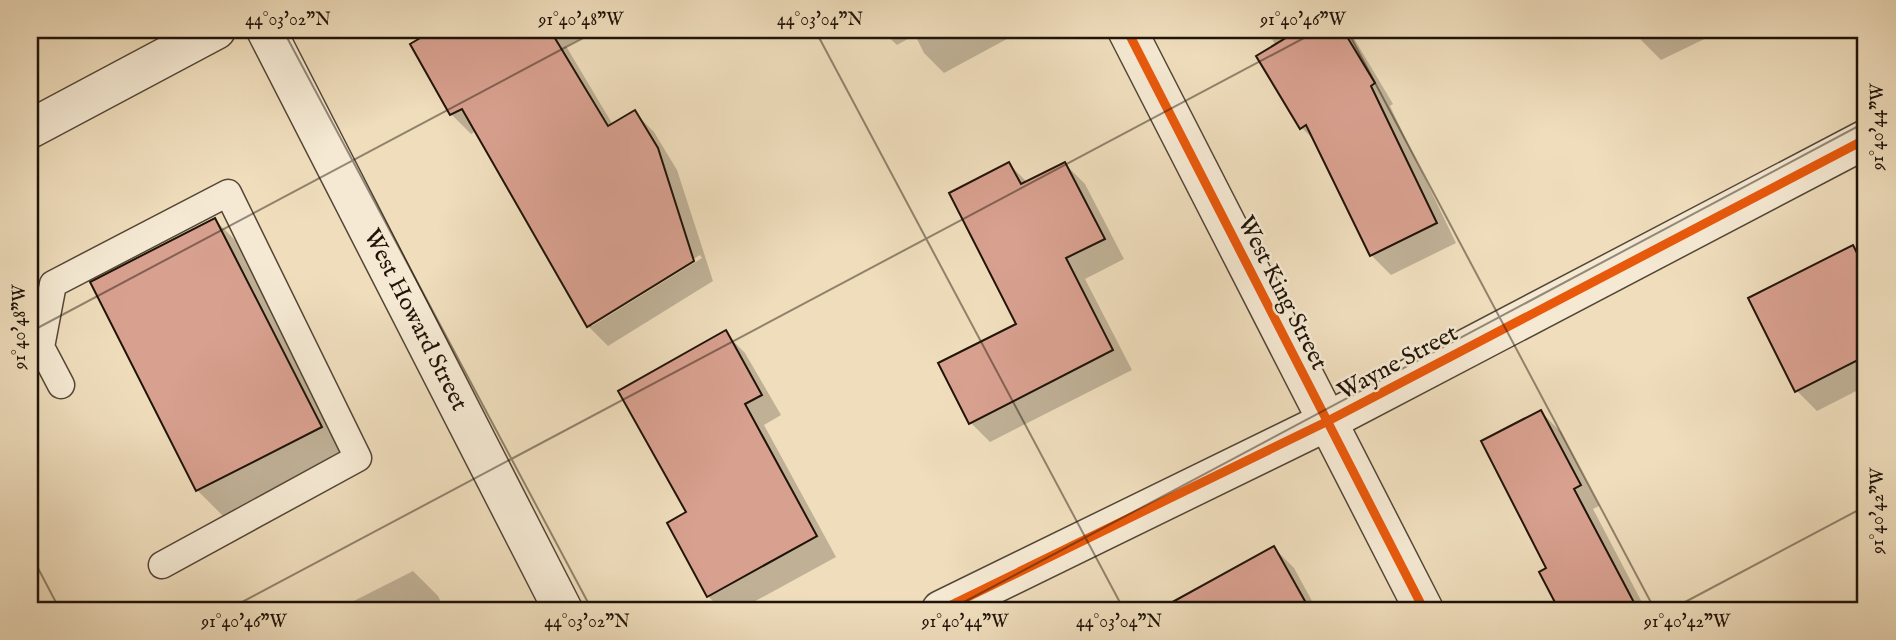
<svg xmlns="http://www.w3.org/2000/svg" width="1896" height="640" font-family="'IM FELL English',serif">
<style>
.shadow{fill:#0003;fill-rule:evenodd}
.building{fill:#d8a08f;stroke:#201409;stroke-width:2}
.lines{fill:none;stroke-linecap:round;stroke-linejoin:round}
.service-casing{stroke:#544636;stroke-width:29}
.minor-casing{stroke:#544636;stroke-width:41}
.tertiary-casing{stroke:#544636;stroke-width:41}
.service{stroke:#f5e9d3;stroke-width:26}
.minor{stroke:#f5e9d3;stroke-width:38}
.tertiary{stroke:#f5e9d3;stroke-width:38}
.cycleway-casing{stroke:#f5e9d3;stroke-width:13}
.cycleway{stroke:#e8590c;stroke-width:9}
.ticks{fill:none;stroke:#201409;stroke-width:2;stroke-opacity:0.45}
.labels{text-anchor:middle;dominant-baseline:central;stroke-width:5;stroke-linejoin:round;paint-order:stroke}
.street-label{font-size:24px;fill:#201409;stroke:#f5e9d3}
.neatline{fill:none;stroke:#201409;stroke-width:2.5}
.ticks-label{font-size:18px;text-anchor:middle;fill:#201409}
</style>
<rect width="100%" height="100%" fill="#efddbc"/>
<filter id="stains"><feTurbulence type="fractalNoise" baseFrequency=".00286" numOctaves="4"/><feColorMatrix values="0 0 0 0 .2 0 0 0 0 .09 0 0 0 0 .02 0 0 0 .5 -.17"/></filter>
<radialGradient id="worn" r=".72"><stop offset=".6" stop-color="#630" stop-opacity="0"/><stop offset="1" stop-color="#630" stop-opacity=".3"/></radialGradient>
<g class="shadow">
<path d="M438,30H594L566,46L613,125L634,112L654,132L677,170L713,281L608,346L588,326L476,131L471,134L451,114L412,44ZM700,255L702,258L592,326V322Z"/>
<path d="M881,30H1019L1020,32L944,73L924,53L915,35L897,45Z"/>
<path d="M1267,30H1349L1393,104L1390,106L1456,243L1391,275L1371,255L1317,143L1301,127L1276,46Z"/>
<path d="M1636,30H1723L1661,60L1641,40Z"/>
<path d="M1009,164L1028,183L1065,164L1085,184L1124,259L1085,279L1132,370L990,442L970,422L1018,325Z"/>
<path d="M215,220L240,245L346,453L223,516L197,490Z"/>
<path d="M1852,247L1866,261V386L1817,411L1797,391Z"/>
<path d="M725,333L745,353L781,415L764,425L836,557L739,610H722L708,596Z"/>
<path d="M1541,412L1561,432L1599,506L1593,509L1646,610H1561L1541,573L1549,569Z"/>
<path d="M1274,548L1294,568L1317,610H1161Z"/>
<path d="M413,571L438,596L445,610H336Z"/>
</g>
<g class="building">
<path d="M434,30H550L608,126L635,110L658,148L694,261L587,327L462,109L450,115L410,44Z"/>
<path d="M1299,30H1343L1375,83L1371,86L1437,223L1370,256L1306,125L1300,129L1256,56Z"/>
<path d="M1009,162L1021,184L1065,162L1105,239L1066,258L1113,350L969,424L938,363L1016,324L949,193Z"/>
<path d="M215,218L322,427L196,491L90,282Z"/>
<path d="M1853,245L1866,271V356L1795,392L1748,298Z"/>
<path d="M726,330L762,395L745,404L817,536L707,597L667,523L686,512L618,391Z"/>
<path d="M1541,410L1581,485L1574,489L1638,610H1559L1539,572L1546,568L1481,441Z"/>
<path d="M1274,546L1310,610H1158Z"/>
</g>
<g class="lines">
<defs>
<path id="service" d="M61,385L41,347L53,284L228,193L358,458L162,565"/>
<g id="minor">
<path d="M266,30L563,610"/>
<path d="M1127,30L1424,610"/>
<path d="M941,610L1326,422L1866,139"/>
</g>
<path id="tertiary" d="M30,129L216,30"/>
</defs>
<use href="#service" class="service-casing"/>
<use href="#minor" class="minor-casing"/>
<use href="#tertiary" class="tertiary-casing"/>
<use href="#service" class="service"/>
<use href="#minor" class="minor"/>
<use href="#tertiary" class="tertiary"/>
<defs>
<g id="cycleway">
<path d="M1127,30L1424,610"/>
<path d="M941,610L1326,422L1866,139"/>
</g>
</defs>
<use href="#cycleway" class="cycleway-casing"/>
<use href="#cycleway" class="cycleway"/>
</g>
<path class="ticks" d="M283,30L592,610M815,30L1124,610M1347,30L1655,610M30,332L598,30M30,553L60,610M227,610L1319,30M949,610L1866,122M1670,610L1866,506"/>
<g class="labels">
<g class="street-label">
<text transform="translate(1282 293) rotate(63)">West King Street</text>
<text transform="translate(415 320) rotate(63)">West Howard Street</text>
<text transform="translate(1398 363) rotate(-28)">Wayne Street</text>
</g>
</g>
<rect width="1896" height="640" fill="none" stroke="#efddbc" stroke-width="77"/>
<rect x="38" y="38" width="1819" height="564" class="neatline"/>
<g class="ticks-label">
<text x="288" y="25">44°03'02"N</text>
<text x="581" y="25">91°40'48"W</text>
<text x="820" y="25">44°03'04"N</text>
<text x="1303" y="25">91°40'46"W</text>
<text transform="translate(1877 127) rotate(-90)" y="6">91°40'44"W</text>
<text transform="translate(19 327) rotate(-90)" y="6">91°40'48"W</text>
<text transform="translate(1877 511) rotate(-90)" y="6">91°40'42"W</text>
<text x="244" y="627">91°40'46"W</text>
<text x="587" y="627">44°03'02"N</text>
<text x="965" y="627">91°40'44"W</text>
<text x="1119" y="627">44°03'04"N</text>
<text x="1687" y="627">91°40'42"W</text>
</g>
<rect width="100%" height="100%" filter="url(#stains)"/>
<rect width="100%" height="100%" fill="url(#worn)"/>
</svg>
